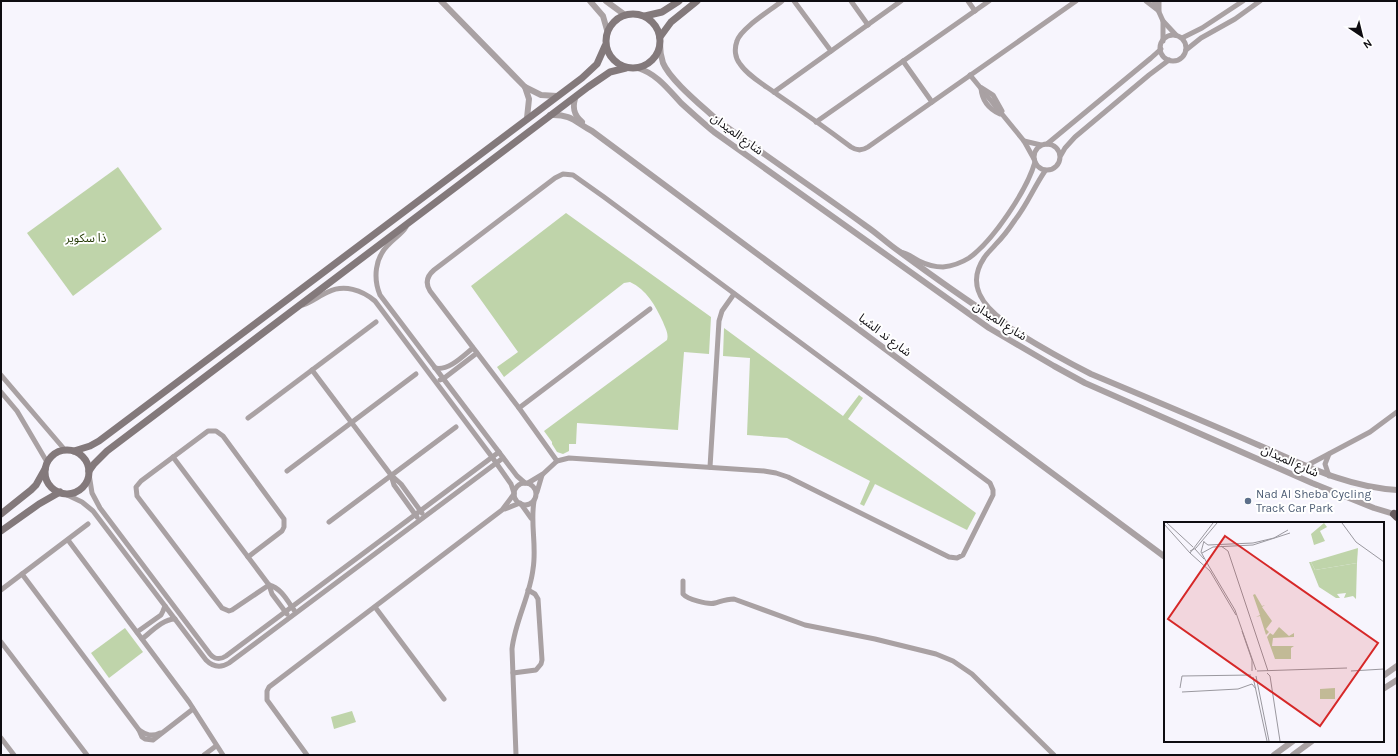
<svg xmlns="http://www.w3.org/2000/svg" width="1398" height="756" font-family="Karla,'Noto Sans Arabic',sans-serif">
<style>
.park{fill:#bfd4aa}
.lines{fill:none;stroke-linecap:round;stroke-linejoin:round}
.minor{stroke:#a9a1a3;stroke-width:5}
.tertiary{stroke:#a9a1a3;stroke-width:6}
.secondary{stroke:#83797b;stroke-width:7}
.primary{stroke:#695c5e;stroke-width:8}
.service-dot{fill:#5c6f8a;stroke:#fff;stroke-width:1.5}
.labels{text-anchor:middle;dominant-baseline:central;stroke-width:4;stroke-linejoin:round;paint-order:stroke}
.street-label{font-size:12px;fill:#0e0c11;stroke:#fff}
.park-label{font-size:12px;fill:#293e0a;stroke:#fff}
.service-label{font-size:12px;fill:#4e5e75;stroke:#fff;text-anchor:start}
.inset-road{fill:none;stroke:#9a989f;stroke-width:1}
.view{fill:#d62828;fill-opacity:0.15;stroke:#d62828;stroke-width:2}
.inset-edge{fill:none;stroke:#0e0c11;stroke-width:2}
</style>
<rect width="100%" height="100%" fill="#f7f5fd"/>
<g class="park">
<path d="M118,167L162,229L73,296L27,233Z"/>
<path d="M566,213L711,317L709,354L684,352L678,430L577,423L576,444H569V451L563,454L557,452L552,444V442L544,431L667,340C669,333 665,328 663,322C655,305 647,290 630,282L624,283L504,377L497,367L518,352L471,286Z"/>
<path d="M724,328L843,416L859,395L863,398L848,419L976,513L967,530L875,484L864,506L860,504L870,481L787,438L747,435L750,358L723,356Z"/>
<path d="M125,628L143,652L109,678L91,653Z"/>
<path d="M352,711L356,722L334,729L331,717Z"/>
</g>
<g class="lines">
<g class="minor">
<path d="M782,1C771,10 741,28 737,41C734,49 735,58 740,64C749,77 766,86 778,95C803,112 827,129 851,147C857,151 862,151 868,147L1076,1"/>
<path d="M794,1L831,51"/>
<path d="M851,1L868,25"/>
<path d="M968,1L975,11"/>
<path d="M1146,1L1159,11V1"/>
<path d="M1154,1L1163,21V41"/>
<path d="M1163,21L1176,35"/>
<circle cx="1173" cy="48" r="13"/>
<path d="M1182,38L1202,28L1243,1"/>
<path d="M1186,50L1201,38L1235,19L1260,1"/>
<path d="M903,61L932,102"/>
<path d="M970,75L1024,141L1034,159"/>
<path d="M981,88C982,101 989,109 1000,114"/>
<path d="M982,88L993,95L1002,111"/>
<path d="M774,92L901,1"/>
<path d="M816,122L989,1"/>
<path d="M1024,141L1041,145"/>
<circle cx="1047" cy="157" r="13"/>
<path d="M1047,144L1151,58L1161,49"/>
<path d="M1061,155L1065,148L1075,137L1149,75L1169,60"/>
<path d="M563,174L573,175L604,197L990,483L993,490V495L963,555L957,558L949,557L788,477L776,473L764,471L569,458L557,461L519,408L430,291C425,283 427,276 434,270L555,178Z"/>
<path d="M406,227C402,234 394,238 388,245C375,258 373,278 380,295L517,476L525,483"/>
<path d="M900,252C908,253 913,258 919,261C927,265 935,267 943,267C952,266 961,263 969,258C993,241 1027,190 1035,162"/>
<path d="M303,305C312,302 319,296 328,292C344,284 362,290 375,301L492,457L511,484L514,493"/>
<path d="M1005,322C983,306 966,285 984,258C987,253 992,249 996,244C1003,237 1009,229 1015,220C1027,205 1034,187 1045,171"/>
<path d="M435,368C449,371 463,356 473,348"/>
<path d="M312,370L391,475L401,484L422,513"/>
<path d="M1,375L65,450"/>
<path d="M440,380L443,379L477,353"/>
<path d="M1,392L17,411L47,462"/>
<path d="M519,408L650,309"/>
<path d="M248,418L376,322"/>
<path d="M173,457L269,585L272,594L287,614"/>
<path d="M1306,466L1370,432L1397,412"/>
<path d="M710,467L719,321L722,311L734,294"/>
<path d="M287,471L416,374"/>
<path d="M89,474L92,493L100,508L210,654C214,659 220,660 226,656L499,452"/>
<path d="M391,475L394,485L417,517"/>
<path d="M1329,476L1325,464L1329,454"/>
<path d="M528,483L543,474L557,461"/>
<circle cx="525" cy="494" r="11"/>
<path d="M537,492L542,475"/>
<path d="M63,493L82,502L93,511L206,660C213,667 221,668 229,663L503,458"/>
<path d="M521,504L531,518"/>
<path d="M505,509L520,503"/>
<path d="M329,522L456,427"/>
<path d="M68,540L189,702L223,755"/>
<path d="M248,557L282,531L284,527V519L223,436L216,431H208L141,481L136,487L137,496L222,608L229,611L232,610L269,585"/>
<path d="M22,574L139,730L142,737L145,739L153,740L193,709"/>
<path d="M683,581V594C687,599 708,605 715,603C722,601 727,599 734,599L805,625L875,639L936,654L953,661L972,674L1054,755"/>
<path d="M269,585C281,588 287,600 294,610"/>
<path d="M1,590L88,524"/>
<path d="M375,607L444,699"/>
<path d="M137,632L161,615L163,611L165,606"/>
<path d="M142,639C151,632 163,619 175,619"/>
<path d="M1,642L87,755"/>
<path d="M513,673L536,670L541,664L542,660L538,599L535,594L528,590"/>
<path d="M139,730C146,735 152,737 160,733"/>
<path d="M1,738L14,755"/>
<path d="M204,755L216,746"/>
<path d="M307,755L267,700V691L269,687L502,510L514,494"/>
<path d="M516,755L512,649C515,621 530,596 533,569C537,546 530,524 534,501"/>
</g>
<g class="tertiary">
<path d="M441,1L525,87L541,95L557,96"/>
<path d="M590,1L603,16L607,30"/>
<path d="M606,1L625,15"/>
<path d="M660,44C660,51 661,57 663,63C670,80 702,106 716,119C765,156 817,190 866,226C878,234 888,244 900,252C961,297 1023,340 1091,374C1146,397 1201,420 1256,444C1303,464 1345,487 1397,490"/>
<path d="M638,68C657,74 668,89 681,103C692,113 703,123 714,132L989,328L1054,366L1085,383L1312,483L1374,508L1397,515"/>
<path d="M525,87L529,99L527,118"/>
<path d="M576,96C572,106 573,114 582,122"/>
<path d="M550,115C572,114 575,122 592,131L1165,557"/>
<path d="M1383,676L1397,666"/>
<path d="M1383,689L1397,680"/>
<path d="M1274,755L1293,741"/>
<path d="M1293,755L1312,741"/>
</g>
<g class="secondary">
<circle cx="633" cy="41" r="27"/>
<path d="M645,16L662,12L679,1"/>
<path d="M660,37L671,22L697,1"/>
<circle cx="67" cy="472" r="22"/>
<path d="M74,451L90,446L99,441L582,78L597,64L605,46"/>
<path d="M89,471L94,464L107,451L588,87L610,72L626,68"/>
<path d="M1,514L31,490L36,485L45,469"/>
<path d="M1,531L39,504L60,492"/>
</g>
<path class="primary" d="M1394,514L1397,517"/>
</g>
<circle class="service-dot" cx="1248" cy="501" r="4"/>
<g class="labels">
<g class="street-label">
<text transform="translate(737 134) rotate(36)">شارع الميدان</text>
<text transform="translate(1000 321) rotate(33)">شارع الميدان</text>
<text transform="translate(885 335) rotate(37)">شارع ند الشبا</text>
<text transform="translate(1290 461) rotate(24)">شارع الميدان</text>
</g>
<g class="park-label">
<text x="86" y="238">ذا سكوير</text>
</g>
<g class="service-label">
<text x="1256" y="494">Nad Al Sheba Cycling<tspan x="1256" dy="14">Track Car Park</tspan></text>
</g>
</g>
<g transform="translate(1164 522)">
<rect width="220" height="220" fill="#f7f5fd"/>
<path d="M194,26L193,41L151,48L147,40Z" fill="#bfd4aa"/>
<path d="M160,1L163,5L156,9L161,19L150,23L147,12ZM91,72L98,84L101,83L98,85L108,99L102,107L105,110L102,113L96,94L92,95L96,93L89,73ZM115,105L125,114L130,111V115L109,116L108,124H130L127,126V137H111L103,115L106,111L109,113ZM171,166V177H156V167Z" fill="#bfd4aa"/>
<path d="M145,40H147L151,48L193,41L192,77L189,74L180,76L182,71L173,72L176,76H172L155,65Z" fill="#bfd4aa"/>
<path class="inset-road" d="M3,1L29,25M178,1L192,20L220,40M0,2L26,31L49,1M40,19L37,30L43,41M40,20L44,23L89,21L110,16L124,8M57,24L64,29L104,149M31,27L40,37M26,29L32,26L53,1M26,31L46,49L72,93M38,31L49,25L89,23L126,11M43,41L71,88L92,148M78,109L88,138V149M93,149L183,146M187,149L220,147M103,151L106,154L116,219M92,154L105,219M89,155L103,219M16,166L18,154L87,153M18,170L74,167L88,162L92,167"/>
<path class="view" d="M61,14L214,121L156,204L4,97Z"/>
<rect width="220" height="220" class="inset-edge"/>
</g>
<rect width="1398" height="756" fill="none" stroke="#0e0c11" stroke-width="4"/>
<g transform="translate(1362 36) rotate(145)" stroke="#ffffff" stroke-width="3" paint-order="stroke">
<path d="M0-3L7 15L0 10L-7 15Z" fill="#0e0c11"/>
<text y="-6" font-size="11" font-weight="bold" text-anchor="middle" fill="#0e0c11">N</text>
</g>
</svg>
